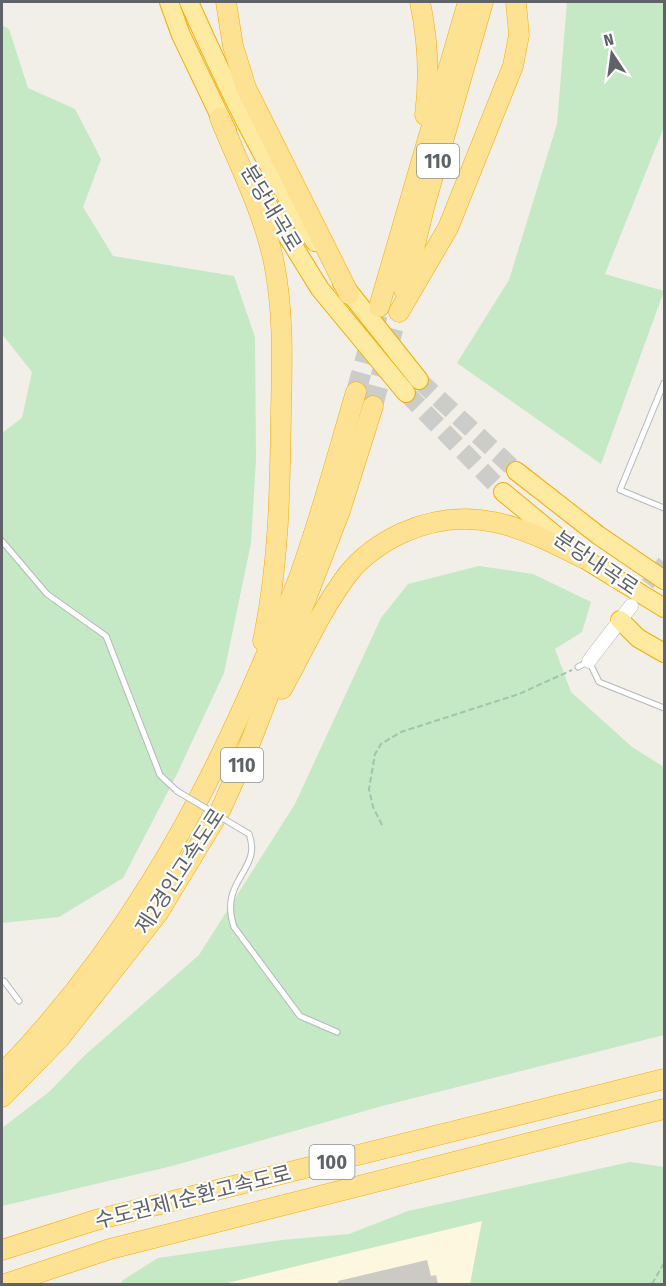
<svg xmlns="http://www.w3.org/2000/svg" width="666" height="1286" font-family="'Fira Sans Condensed','Noto Sans KR',sans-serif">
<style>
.commercial{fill:#fef7e0}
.green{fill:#c5e8c5}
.building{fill:#cccac5}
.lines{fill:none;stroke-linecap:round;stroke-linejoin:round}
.tertiary-tunnel{stroke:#ccccc8;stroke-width:14;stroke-dasharray:14 7;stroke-linecap:butt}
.trunk-tunnel{stroke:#ccccc8;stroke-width:18;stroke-dasharray:18 9;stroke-linecap:butt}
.motorway-tunnel{stroke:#ccccc8;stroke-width:20;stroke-dasharray:20 10;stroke-linecap:butt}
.service-casing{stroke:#b5b8bc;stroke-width:7}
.tertiary-casing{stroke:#b5b8bc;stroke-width:15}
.trunk-casing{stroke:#f9ab00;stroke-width:20}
.motorway-casing{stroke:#f9ab00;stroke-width:21}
.path{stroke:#9cc7a9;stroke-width:2;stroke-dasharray:6 3;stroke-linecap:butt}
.service{stroke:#fff;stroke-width:5}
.tertiary{stroke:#fff;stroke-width:14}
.trunk{stroke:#feeaa1;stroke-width:18}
.motorway{stroke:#fde293;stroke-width:20}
.service-bridge-casing{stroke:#b5b8bc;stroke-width:7;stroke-linecap:butt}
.service-bridge{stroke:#fff;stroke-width:5}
.labels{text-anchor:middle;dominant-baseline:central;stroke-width:4.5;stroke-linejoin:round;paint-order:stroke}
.shield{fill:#fff;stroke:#8f9295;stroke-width:1.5}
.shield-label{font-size:20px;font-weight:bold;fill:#5f6368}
.street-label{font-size:21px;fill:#5f6368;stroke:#fff}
</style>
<rect width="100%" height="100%" fill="#f1efe8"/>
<path class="commercial" d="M483,1221L470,1284H223Z"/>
<g class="green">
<path d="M567,2H664V127L605,274L664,291L601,464L457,363L509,280L557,124Z"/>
<path d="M2,25L9,29L28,88L75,109L101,159L83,207L113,256L234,276L255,337L256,459L251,543L224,673L176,776L123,878L59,917L2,923V433L22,418L32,372L2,334Z"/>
<path d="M479,566L533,574L591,602L582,632L555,649L571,692L632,747L664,767V1035L382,1106L172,1166L2,1206V1128L49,1092L84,1056L199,955L295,804L381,618L408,584Z"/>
<path d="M630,1162L664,1167V1284H470L482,1221L223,1284H120L123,1280L158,1258L282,1240L349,1234L408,1211Z"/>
</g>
<path class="building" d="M427,1260L431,1276L436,1275L438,1284H338V1281Z"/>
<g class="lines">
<path class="tertiary-tunnel" d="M635,601L664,562"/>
<g class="trunk-tunnel">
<path d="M419,380L516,471"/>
<path d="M406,393L503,492"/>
</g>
<g class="motorway-tunnel">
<path d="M356,392L379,310"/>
<path d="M373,406L395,322"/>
</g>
<defs>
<g id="service">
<path d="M664,383L620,490L664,508"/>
<path d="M2,541L47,594L106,636L160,775L177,791"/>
<path d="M578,667L589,661L599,682L664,708"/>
<path d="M249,834C263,870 218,880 234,927L300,1016L337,1032"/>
<path d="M2,982L4,981L19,1001"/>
</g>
<path id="tertiary" d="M589,661L631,606"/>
<g id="trunk">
<path d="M169,2L181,35L227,131"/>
<path d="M189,2C226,85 265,166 315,242"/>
<path d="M252,179L320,289L406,393"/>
<path d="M342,283L419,380"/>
<path d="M516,471L598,535L664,580"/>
<path d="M503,492L583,558L664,608"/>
<path d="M620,620L638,638L664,653"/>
</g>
<g id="motorway">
<path d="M226,2L233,46L246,88L349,294"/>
<path d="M420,2C428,40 430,76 425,115"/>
<path d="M220,118C239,165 264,213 274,263C284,313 282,363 281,413C280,490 279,565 263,641"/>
<path d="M404,290L425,204L483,2"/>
<path d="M379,307L468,2"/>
<path d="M399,312L448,228L513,66L519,35L516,2"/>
<path d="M282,689C303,651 322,608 348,574C363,555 381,543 402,533C470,502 522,527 583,558"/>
<path d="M2,1074C118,955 196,819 261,667C273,639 286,611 297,583C320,521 337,456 356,392"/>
<path d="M2,1097L59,1039L158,913L221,809L247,751L340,511L373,406"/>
<path d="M2,1250L96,1220L664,1079"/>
<path d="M5,1284L110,1249L664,1109"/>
</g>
</defs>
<use href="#service" class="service-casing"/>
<use href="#tertiary" class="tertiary-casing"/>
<use href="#trunk" class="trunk-casing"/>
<use href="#motorway" class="motorway-casing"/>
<g class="path">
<path d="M382,825L373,807L369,789L375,754L381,744L401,732L519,694L572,670"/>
<path d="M652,1284L664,1263"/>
</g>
<use href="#service" class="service"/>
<use href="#tertiary" class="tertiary"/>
<use href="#trunk" class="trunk"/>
<use href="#motorway" class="motorway"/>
<defs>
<path id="service-bridge" d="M177,791L249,834"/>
</defs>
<use href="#service-bridge" class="service-bridge-casing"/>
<use href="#service-bridge" class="service-bridge"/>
</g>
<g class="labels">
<g class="shield">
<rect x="417" y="144" width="42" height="34" rx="4.5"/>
<rect x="221" y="748" width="42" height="34" rx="4.5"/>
<rect x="309.5" y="1145" width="45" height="34" rx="4.5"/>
</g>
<g class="shield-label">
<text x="438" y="161">110</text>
<text x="242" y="765">110</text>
<text x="332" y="1162">100</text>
</g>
<g class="street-label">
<text transform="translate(271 208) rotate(59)">분당내곡로</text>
<text transform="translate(596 563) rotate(34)">분당내곡로</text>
<text transform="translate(180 871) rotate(-57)">제2경인고속도로</text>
<text transform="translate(193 1197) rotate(-14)">수도권제1순환고속도로</text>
</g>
</g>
<rect width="666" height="1286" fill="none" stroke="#5f6368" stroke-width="6"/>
<g transform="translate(612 54) rotate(347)" stroke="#ffffff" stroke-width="4.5" paint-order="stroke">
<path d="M0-4.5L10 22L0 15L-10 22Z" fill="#5f6368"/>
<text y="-9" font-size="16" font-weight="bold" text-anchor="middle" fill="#5f6368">N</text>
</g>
</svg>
